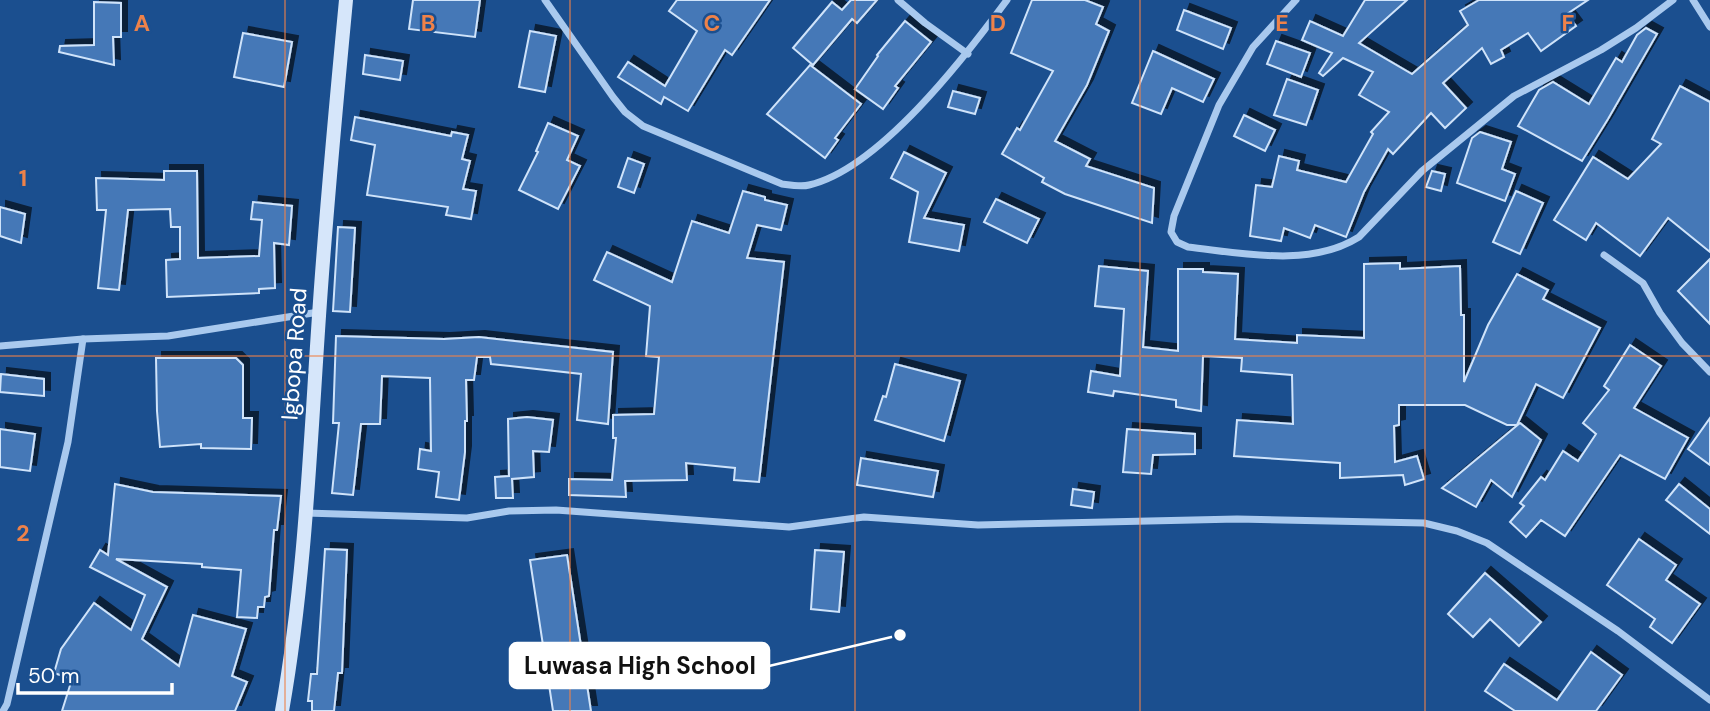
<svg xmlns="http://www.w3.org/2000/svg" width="1710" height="711" font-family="'DM Sans',sans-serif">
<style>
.building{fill:#4478b7;stroke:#cfe3fa;stroke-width:2;filter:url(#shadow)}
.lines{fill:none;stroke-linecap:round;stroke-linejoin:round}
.street{stroke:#a9c9ee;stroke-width:7}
.secondary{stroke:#d6e6fa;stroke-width:14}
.grid{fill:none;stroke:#ee8249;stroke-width:2;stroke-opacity:0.55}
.labels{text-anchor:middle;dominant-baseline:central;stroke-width:5;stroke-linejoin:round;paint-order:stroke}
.street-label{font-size:23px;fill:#fff;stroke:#1b4f8f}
.grid-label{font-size:23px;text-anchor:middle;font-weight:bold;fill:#ee8249;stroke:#1b4f8f;stroke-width:5;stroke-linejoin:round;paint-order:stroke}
.leader{fill:none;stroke:#fff;stroke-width:2.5}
.callout-dot{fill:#fff;stroke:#1b4f8f;stroke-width:2.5}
.callout{fill:#fff;stroke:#fff;stroke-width:2.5}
.callout-label{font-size:24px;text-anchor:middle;font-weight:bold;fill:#111}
</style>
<defs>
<filter id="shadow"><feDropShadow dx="6" dy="-6" stdDeviation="0" flood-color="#0009"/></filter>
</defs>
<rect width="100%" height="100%" fill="#1b4f8f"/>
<g class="building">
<path d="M413,0H480L475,37L409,29Z"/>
<path d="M677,0H770L732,55L725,50L688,111L664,97L661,104L618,77L628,62L665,86L697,31L669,11Z"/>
<path d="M851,0H877L857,23L852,19L813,65L793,48L832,2L842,10Z"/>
<path d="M1032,0H1085L1103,7L1096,24L1109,31L1087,85L1055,141L1090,159L1086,166L1154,188L1152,223L1065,194L1042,182L1044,178L1002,154L1017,128L1020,130L1053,71L1011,53Z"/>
<path d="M1365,0H1407L1359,43L1412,74L1468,25L1460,11L1479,0H1588L1567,14L1576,26L1541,51L1528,33L1501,50L1504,57L1491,64L1482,48L1443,83L1466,108L1445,128L1431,113L1393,154L1388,149L1364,192L1346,237L1315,225L1310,238L1284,228L1281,241L1250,236L1256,185L1272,187L1279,156L1299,161L1297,170L1346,182L1373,134L1371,132L1389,112L1359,95L1373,72L1343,58L1323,76L1319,73L1332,53L1302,40L1310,21L1343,36Z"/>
<path d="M94,2L121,3V37H113L114,65L59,52L60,46L94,45Z"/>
<path d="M1184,10L1231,28L1223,49L1177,30Z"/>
<path d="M905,21L931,42L895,86L898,88L883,109L855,89L878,56L877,55Z"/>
<path d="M1646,28L1657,34L1608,119L1582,161L1518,126L1539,90L1553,82L1589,104L1616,58L1622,62L1637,35Z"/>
<path d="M530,31L556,36L545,92L519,87Z"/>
<path d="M243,33L292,42L284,87L234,77Z"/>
<path d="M1276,41L1310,53L1301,77L1267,64Z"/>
<path d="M1153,51L1214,79L1203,102L1172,88L1161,114L1132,103Z"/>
<path d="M365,55L403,61L400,80L363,74Z"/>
<path d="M810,65L861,104L835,138L838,140L825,158L767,114Z"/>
<path d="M1287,79L1318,90L1306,125L1274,115Z"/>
<path d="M1680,86L1710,102V252L1668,218L1640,256L1596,223L1586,240L1554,220L1593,157L1628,179L1661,144L1652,139Z"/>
<path d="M953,91L980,98L975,114L948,107Z"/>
<path d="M1244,115L1275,130L1265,151L1234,136Z"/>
<path d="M355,117L451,136L452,132L468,135L462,159L470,161L463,189L476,191L471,219L446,215L448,207L367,195L375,145L351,140Z"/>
<path d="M548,123L578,136L567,160L580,166L558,209L519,190L538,152L536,151Z"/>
<path d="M1480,132L1511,142L1502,169L1515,174L1505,201L1457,183L1472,138Z"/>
<path d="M904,152L946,173L924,218L964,225L959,251L909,242L918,192L891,178Z"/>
<path d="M628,158L644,164L634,193L618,187Z"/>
<path d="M164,171H197L198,258L259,256L262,220L251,219L253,202L292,206L289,245L274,243L275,288L259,289V293L167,297L166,260L180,259V227H171L170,209L128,210L119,290L98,288L106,210H97L96,178L164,180Z"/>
<path d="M1432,171L1445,174L1441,191L1426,187Z"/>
<path d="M743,191L765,197V200L787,205L781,230L757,225L747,258L784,262L759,482L734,480L735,468L686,463L687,480L625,481L626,497L569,495V479L612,480L616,438H613V415L654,414L659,357L646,356L650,306L594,280L607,252L672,282L692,221L729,233Z"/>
<path d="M1516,191L1543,203L1520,254L1493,242Z"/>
<path d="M996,199L1039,219L1027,243L984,222Z"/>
<path d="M0,207L25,214L21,243L0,236Z"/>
<path d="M338,227L355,228L350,312L333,311Z"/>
<path d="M1710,259V324L1678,291Z"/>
<path d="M1400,263V269L1460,266L1461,315H1464V382L1488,325L1517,274L1548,290L1543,299L1600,328L1563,398L1536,384L1517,425H1507L1465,405H1399V425L1394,426L1395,462L1417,456L1424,479L1405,485L1403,475L1340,478V463L1234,456L1237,420L1293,424L1292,375L1241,371L1242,358L1203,356L1201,411L1176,407V400L1114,391L1113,396L1088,392L1091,371L1120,376L1124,309L1095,306L1099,266L1148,271L1143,347L1178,351V269H1203V272L1238,274L1235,339L1297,343V335L1364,338V264Z"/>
<path d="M336,336L444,339L479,337L613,352L608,424L577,420L581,374L491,364L490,357H477L474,380H466L467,421H465V452L459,500L436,497L439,472L418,469L420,449L431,451L430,378L382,376L380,424H361L353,495L332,493L339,423H333Z"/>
<path d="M1630,345L1661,366L1634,408L1688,438L1665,479L1620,455L1565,536L1541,520L1526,537L1510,522L1524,506L1520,503L1541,477L1545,480L1563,451L1578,461L1596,434L1583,423L1609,390L1604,386Z"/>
<path d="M156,358H236L243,365V418H252L251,449L201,448V444L160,447L157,411Z"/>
<path d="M895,364L960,381L944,441L875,420L883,396L886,397Z"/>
<path d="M1,374L44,379V396L0,392Z"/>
<path d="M527,417L553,420L549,452L533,451L534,477L512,479L513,498H496L495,477L509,476L508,419Z"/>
<path d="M1710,418V465L1688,449Z"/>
<path d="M1520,423L1541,440L1512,497L1491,480L1476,507L1442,488Z"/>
<path d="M0,429L35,434L30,471L0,467Z"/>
<path d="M1127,429L1195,434V454L1153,455L1151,474L1123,472Z"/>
<path d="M861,458L938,471L933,497L857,485Z"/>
<path d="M115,484L153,492L281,496L277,530H274L269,596L265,597L264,607H258L257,618L237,617L241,570L202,567V564L116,559L167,587L142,639L179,666L193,615L246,629L232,676L247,682L235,711H62L72,679L54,673L61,649L94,603L131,630L145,595L90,567L100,550L108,555Z"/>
<path d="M1679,484L1710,509V534L1666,500Z"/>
<path d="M1073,489L1094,492L1092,508L1071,505Z"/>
<path d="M1639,539L1676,565L1666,580L1700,604L1672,643L1650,627L1655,619L1607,585Z"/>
<path d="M325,549L347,550L342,673H338L334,711H312V701H308L311,674H317Z"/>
<path d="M815,550L844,552L839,612L811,609Z"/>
<path d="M567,555L591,711H553L530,560Z"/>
<path d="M1485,573L1541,622L1519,646L1490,619L1473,637L1448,614Z"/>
<path d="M1591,652L1622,675L1596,711H1515L1485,691L1504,664L1557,700Z"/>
</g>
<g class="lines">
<g class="street">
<path d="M545,0L613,97L625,112L643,126L782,184C790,185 801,187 809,185C879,169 965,57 1007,0"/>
<path d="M898,0L925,23L968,54"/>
<path d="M1296,0L1253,47L1219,105L1174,216L1171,232L1177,242L1188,247C1242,253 1310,268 1359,237L1422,171L1514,96L1601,50L1636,28L1673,0"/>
<path d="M1693,0L1710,27"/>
<path d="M1604,255L1643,283L1660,313L1682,343L1710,372"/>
<path d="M0,346L83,339L168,336L319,312"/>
<path d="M306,513L467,518L509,511L556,510L789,527L864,517L978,525L1237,519L1424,523L1457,531L1487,543L1618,631L1710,700"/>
<path d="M3,711L7,704L68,442L83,339"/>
</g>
<path class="secondary" d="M282,711C305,581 310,448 319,316C326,211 336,105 346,0"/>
</g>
<path class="grid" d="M285,0V711M570,0V711M855,0V711M1140,0V711M1425,0V711M0,356H1710"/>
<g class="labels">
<g class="street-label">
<text transform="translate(294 354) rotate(-86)">Igbopa Road</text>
</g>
</g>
<g class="grid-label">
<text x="142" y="31">A</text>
<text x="428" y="31">B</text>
<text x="712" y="31">C</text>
<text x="998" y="31">D</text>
<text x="1282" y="31">E</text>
<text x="1568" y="31">F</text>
<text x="23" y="186">1</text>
<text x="23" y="541">2</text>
</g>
<path class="leader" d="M900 635L769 666"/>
<circle class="callout-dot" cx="900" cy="635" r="7"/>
<rect class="callout" x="510" y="643" width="259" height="45" rx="7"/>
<g class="callout-label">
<text x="640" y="674">Luwasa High School</text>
</g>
<path d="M18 683v10h154v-10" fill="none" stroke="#ffffff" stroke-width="3.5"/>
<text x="28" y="683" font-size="21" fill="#ffffff" stroke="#1b4f8f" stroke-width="5" paint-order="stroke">50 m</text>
</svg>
